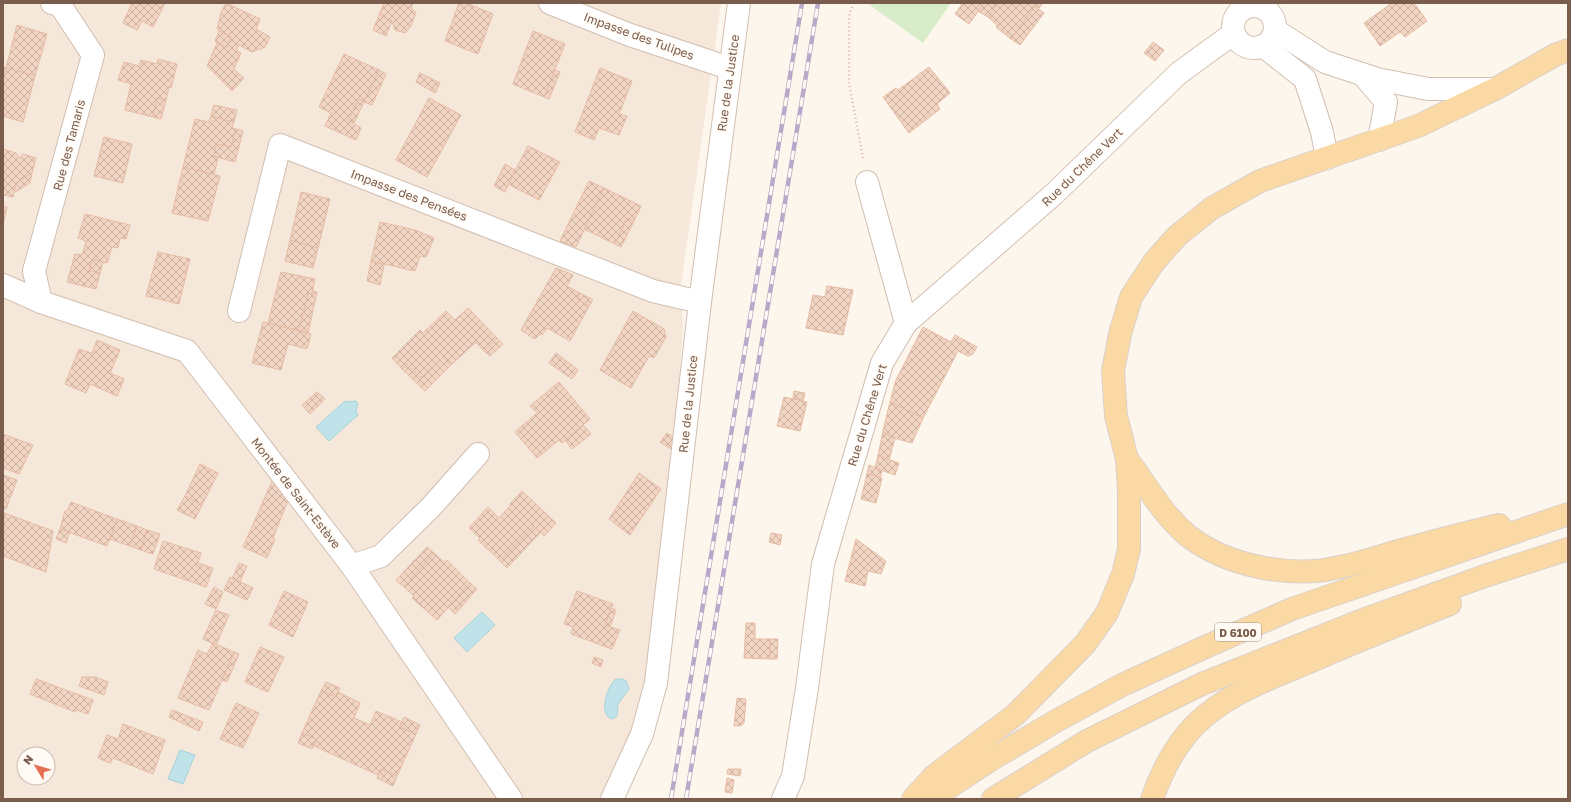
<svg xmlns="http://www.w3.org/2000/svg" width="1571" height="802" font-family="'Golos Text',sans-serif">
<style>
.residential{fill:#f5e8da;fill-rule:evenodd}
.pitch{fill:#d8ecc9}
.water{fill:#bfe3e8;stroke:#a5d3da}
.building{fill:url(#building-cross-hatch);stroke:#e6bba3}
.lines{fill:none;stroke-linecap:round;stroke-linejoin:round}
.minor-casing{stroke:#d1beb0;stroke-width:24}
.major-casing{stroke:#dad1cd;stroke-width:24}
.path{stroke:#d9b8a5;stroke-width:2.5;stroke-dasharray:1 3;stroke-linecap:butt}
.minor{stroke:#fff;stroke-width:22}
.major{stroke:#fbd9a5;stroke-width:22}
.rail-casing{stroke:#b9a8c9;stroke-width:4.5}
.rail{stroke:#fffaf3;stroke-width:3;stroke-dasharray:9;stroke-linecap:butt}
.labels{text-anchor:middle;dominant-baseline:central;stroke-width:3;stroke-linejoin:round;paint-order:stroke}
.shield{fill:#fffaf3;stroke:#a28b7f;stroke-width:1}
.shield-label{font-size:11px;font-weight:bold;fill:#7a5c4d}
.street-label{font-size:12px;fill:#7a5c4d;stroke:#fffaf3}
</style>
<defs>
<pattern id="building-cross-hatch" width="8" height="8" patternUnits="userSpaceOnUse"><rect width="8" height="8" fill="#f3d5c3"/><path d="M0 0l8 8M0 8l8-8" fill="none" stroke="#cab0a1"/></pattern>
</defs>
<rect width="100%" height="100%" fill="#fdf6ec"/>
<path class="residential" d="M3,3H721L681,285L683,328L665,557L643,707L599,799H3ZM24,754H48V778H24Z"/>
<path class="pitch" d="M867,3H951L923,43Z"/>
<g class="water">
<path d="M345,401L347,402L356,401L358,404L356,412L358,415L329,441L316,427Z"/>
<path d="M482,612L495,625L467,652L454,638Z"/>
<path d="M616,679H623L626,681L629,689L618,704L617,716L612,719C598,715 607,686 616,679Z"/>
<path d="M180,750L195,755L183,784L168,779Z"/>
</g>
<g class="building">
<path d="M132,3H165L153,27L142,21L137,30L123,23Z"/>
<path d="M226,3L260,19L256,29L270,37L265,47L252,52L239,45L236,50L241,53L234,69L244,78L232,91L207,66L217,43L226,48L231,37L217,29L221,13Z"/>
<path d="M384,3H413L411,9L416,12L411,26L405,33L395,30L392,21L379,15Z"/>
<path d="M459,3H466L493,14L478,54L445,41Z"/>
<path d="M963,3H984L969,24L955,14Z"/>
<path d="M984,3H992L996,6L988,17L978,11Z"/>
<path d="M992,3H1043L1039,8L1035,6L1011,39L996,27L997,25L988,17L996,6Z"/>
<path d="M1392,3H1414L1427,21L1405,37L1400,32L1380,46L1364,23Z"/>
<path d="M1035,6L1044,13L1020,45L1011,39Z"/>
<path d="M379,15L392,21L386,36L373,30Z"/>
<path d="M17,25L47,34L35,76L6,68Z"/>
<path d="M219,31L231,37L226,48L215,41Z"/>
<path d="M533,31L565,44L544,97L513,84Z"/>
<path d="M1153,42L1164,50L1155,61L1144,53Z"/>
<path d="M344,54L379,70L364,102L359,99L348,120L361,128L356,140L325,126L331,113L319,107Z"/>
<path d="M158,59L177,64L171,88L169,87L166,100L157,98L153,117L125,110L131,84L118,80L124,62L139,66L141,60L157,64Z"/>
<path d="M3,67L6,68L3,79Z"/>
<path d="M929,67L950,93L937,104L940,109L909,133L883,97L896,88L898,90Z"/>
<path d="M6,68L35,76L23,122L3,116V79Z"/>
<path d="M600,68L632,81L619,114L627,116L619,135L599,128L594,140L575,132Z"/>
<path d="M379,70L386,74L372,105L364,102Z"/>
<path d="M555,70L560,72L549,99L544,97Z"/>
<path d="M420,73L440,83L435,93L416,82Z"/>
<path d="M157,98L166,100L161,119L153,117Z"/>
<path d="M429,98L461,115L427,177L396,160Z"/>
<path d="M359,99L364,102L354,123L348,120Z"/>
<path d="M214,105L237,110L234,122L211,116Z"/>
<path d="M211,116L234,122L232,128L236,129L231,147L217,144L213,156L218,158L214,174L183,167L195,119L209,122Z"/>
<path d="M236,129L243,131L235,162L213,156L217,144L231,147Z"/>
<path d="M104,137L132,144L123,183L94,176Z"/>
<path d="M528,146L560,162L539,200L508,184Z"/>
<path d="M3,149L16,153L19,158L23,154L36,158L32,173L16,183L13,197L3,195Z"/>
<path d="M505,164L515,170L505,192L494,186Z"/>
<path d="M183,167L220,176L208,221L172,213Z"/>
<path d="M32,173L30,183L17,191H14L16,183Z"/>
<path d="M589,181L604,188L576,247L560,241Z"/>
<path d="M604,188L641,206L634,221L627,218L615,244L584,229Z"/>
<path d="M301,192L330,199L318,248L290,240Z"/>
<path d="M3,206L7,207L4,221H3Z"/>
<path d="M85,214L130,225L126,239L120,238L118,248L112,247L107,263L92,259L89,271L100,273L96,289L67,282L75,254L82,255L86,241L78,238Z"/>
<path d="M627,218L634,221L621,247L615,244Z"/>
<path d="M380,222L415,230L434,238L426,257L420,256L415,271L371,261Z"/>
<path d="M290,240L318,248L313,268L285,261Z"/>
<path d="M158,252L190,259L179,304L146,296Z"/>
<path d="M92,259L103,262L100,273L89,271Z"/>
<path d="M371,261L384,265L380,285L367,281Z"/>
<path d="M556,268L573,275L567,286L580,293L577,299L589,306L570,341L547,328L542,335L540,334L535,339L521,330Z"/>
<path d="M281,272L315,279L312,294L308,293L299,330L268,323Z"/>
<path d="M827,286L853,290L843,335L806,328L813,295L825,297Z"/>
<path d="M313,291L317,292L308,333L299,330L308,293L312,294Z"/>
<path d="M580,293L593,300L589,306L577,299Z"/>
<path d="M468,308L497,338L484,351L476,342L451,365L443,357L421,378L407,364L402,369L392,358L420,330L423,333L446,311L455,320Z"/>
<path d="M633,311L664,329L666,337L654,358L649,356L631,388L600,370Z"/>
<path d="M263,322L311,334L307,349L288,344L281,370L252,363Z"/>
<path d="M923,327L951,342L955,335L977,347L973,354L968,356L958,351L923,418L890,402L896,380Z"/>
<path d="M497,338L503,344L490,356L484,351Z"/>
<path d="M97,340L120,350L110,373L124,379L117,396L90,384L86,393L65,384L79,349L92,353Z"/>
<path d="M556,353L578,370L572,379L549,363Z"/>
<path d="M443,357L451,365L425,391L402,369L407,364L421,378Z"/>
<path d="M559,382L590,419L562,443L559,440L537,458L515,432L537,413L530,406Z"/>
<path d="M794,391L805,393L803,401L793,398Z"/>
<path d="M317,392L325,399L310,414L302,405Z"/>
<path d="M784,397L807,402L800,431L777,426Z"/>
<path d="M890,402L923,418L912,443L890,437L883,431Z"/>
<path d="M583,425L591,434L572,449L565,440Z"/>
<path d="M883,431L890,437L895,438L889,460L878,456Z"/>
<path d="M667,433L678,440L676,452L660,442Z"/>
<path d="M3,434L33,445L19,474L3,468Z"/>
<path d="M878,456L899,463L895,475L875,468Z"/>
<path d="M200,464L218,473L202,505L185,496Z"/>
<path d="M869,465L882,471L880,477L867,474Z"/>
<path d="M639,473L661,489L630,535L609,519Z"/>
<path d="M867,474L882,478L876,503L861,499Z"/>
<path d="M3,475L17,480L6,509L3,508Z"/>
<path d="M273,479L291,493L273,538L275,539L267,558L243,547Z"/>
<path d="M522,491L556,523L544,536L534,526L500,561L478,540L480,538L469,528L488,507L499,518L511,505L510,504Z"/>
<path d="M185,496L202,505L195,519L177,510Z"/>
<path d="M71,502L117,519L107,546L60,529L65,511H67Z"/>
<path d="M4,513L53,531L46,572L3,556Z"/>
<path d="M117,519L137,526L130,546L110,539Z"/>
<path d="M137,526L147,530L141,550L130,546Z"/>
<path d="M534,526L540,533L507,568L500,561Z"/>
<path d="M60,529L70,532L66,543L56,539Z"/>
<path d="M147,530L160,534L153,554L141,550Z"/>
<path d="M771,533L782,535L780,545L769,542Z"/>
<path d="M856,539L886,561L881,574L868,571L865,586L845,581Z"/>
<path d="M163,541L201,553L198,563L213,568L206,587L154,569Z"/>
<path d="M427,547L434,553L404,587L396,580Z"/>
<path d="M434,553L445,563L447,560L470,583L437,620L412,598L414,596L404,587Z"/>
<path d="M239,563L247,566L240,582L232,579Z"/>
<path d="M230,577L253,588L247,600L224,590Z"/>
<path d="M470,583L477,589L455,614L448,607Z"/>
<path d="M214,587L223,592L216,609L205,604Z"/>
<path d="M284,591L308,602L293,637L269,625Z"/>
<path d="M577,591L613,604L605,625L620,630L612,649L571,634L573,627L564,624Z"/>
<path d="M611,608L616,610L610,627L605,625Z"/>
<path d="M216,610L229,615L216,645L203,639Z"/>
<path d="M746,623H755V639H770V659L744,658Z"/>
<path d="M770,639H778L777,659H770Z"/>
<path d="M213,643L234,652L209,710L178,698L198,650L207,654Z"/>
<path d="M260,647L284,657L268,692L245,682Z"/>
<path d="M234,652L239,654L227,682L222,680Z"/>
<path d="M594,657L603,660L601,667L592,663Z"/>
<path d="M82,677H96L108,682L104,695L79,686Z"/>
<path d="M36,679L93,700L88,714L77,710L75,712L30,694Z"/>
<path d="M326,682L340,688L335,697L321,691Z"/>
<path d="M321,691L335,697L338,692L360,703L354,718L370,725L376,711L402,722L400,727L416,734L397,776L381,769L378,775L314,746L316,739L302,733Z"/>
<path d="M737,698L746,699L744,723L740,726H734Z"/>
<path d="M236,703L259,713L243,748L220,739Z"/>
<path d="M172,710L203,722L199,731L169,717Z"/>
<path d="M404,717L420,725L416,734L400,727Z"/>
<path d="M123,724L165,740L153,774L113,758L110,763L98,758L107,735L118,739Z"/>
<path d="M302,733L316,739L312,749L298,743Z"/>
<path d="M381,769L397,776L393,786L377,778Z"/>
<path d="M728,769H741L740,776L727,774Z"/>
<path d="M727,778L734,780L732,793L725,792Z"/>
</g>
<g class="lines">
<defs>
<g id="minor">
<path d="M550,3L630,35L729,68"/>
<circle cx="1254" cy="27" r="21"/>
<path d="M1275,30L1325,62L1377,79L1428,89H1495"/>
<path d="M1263,46L1305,79L1322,132L1327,158"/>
<path d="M1363,75L1386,102L1379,140"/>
<path d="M867,182L906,323"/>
<path d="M3,285L41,302L187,351L352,566L511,799"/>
<path d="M41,302L34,271L93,55L60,5L52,3"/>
<path d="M239,311L280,145L653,291L700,302"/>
<path d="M352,566L381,556L431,507L478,454"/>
<path d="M612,799L642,734L656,683L700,302L739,3"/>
<path d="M783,799L793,776L807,688L823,564L882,363L906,323L1054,194L1179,73L1234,33"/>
</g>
<g id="major">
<path d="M1127,459C1146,484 1162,514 1187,535C1226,566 1291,579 1340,567C1365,562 1389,553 1413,547C1442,539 1470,532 1499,525"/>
<path d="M913,799L934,776L1015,715L1085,644L1107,613L1123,574L1129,549V492L1127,459L1116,416L1113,371L1120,334L1131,297L1154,262L1177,236L1212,208L1260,181L1418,126L1495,89L1555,55L1568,50"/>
<path d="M931,799L992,759L1056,721L1122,685L1203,648L1292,609L1568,514"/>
<path d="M993,799L1087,741L1202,684L1368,618L1485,576L1568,549"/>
<path d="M1152,799C1163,768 1179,737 1205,716C1235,691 1271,678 1307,663C1354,642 1402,623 1450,604"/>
</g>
</defs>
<use href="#minor" class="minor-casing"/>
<use href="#major" class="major-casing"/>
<path class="path" d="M853,3L849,16V83L863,158"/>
<use href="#minor" class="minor"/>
<use href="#major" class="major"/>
<defs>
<g id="rail">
<path d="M671,799L802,3"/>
<path d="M686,799L818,3"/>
</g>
</defs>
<use href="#rail" class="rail-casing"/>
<use href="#rail" class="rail"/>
</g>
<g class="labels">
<rect class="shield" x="1215" y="623" width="46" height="18" rx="3"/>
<g class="shield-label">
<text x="1238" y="632">D 6100</text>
</g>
<g class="street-label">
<text transform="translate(639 36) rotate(20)">Impasse des Tulipes</text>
<text transform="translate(728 83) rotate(-82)">Rue de la Justice</text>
<text transform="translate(69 145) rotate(-75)">Rue des Tamaris</text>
<text transform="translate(1082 167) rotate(-44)">Rue du Chêne Vert</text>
<text transform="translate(409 195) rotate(21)">Impasse des Pensées</text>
<text transform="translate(688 404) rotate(-84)">Rue de la Justice</text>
<text transform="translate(867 415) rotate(-73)">Rue du Chêne Vert</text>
<text transform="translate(296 493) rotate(52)">Montée de Saint-Estève</text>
</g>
</g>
<rect width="1571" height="802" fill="none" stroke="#7a5c4d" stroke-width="8"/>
<g transform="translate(36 766) rotate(308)"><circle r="19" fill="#fffaf3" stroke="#cabbb1"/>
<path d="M0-3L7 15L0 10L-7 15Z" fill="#e76f51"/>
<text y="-6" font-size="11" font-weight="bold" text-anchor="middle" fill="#7a5c4d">N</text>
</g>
</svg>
